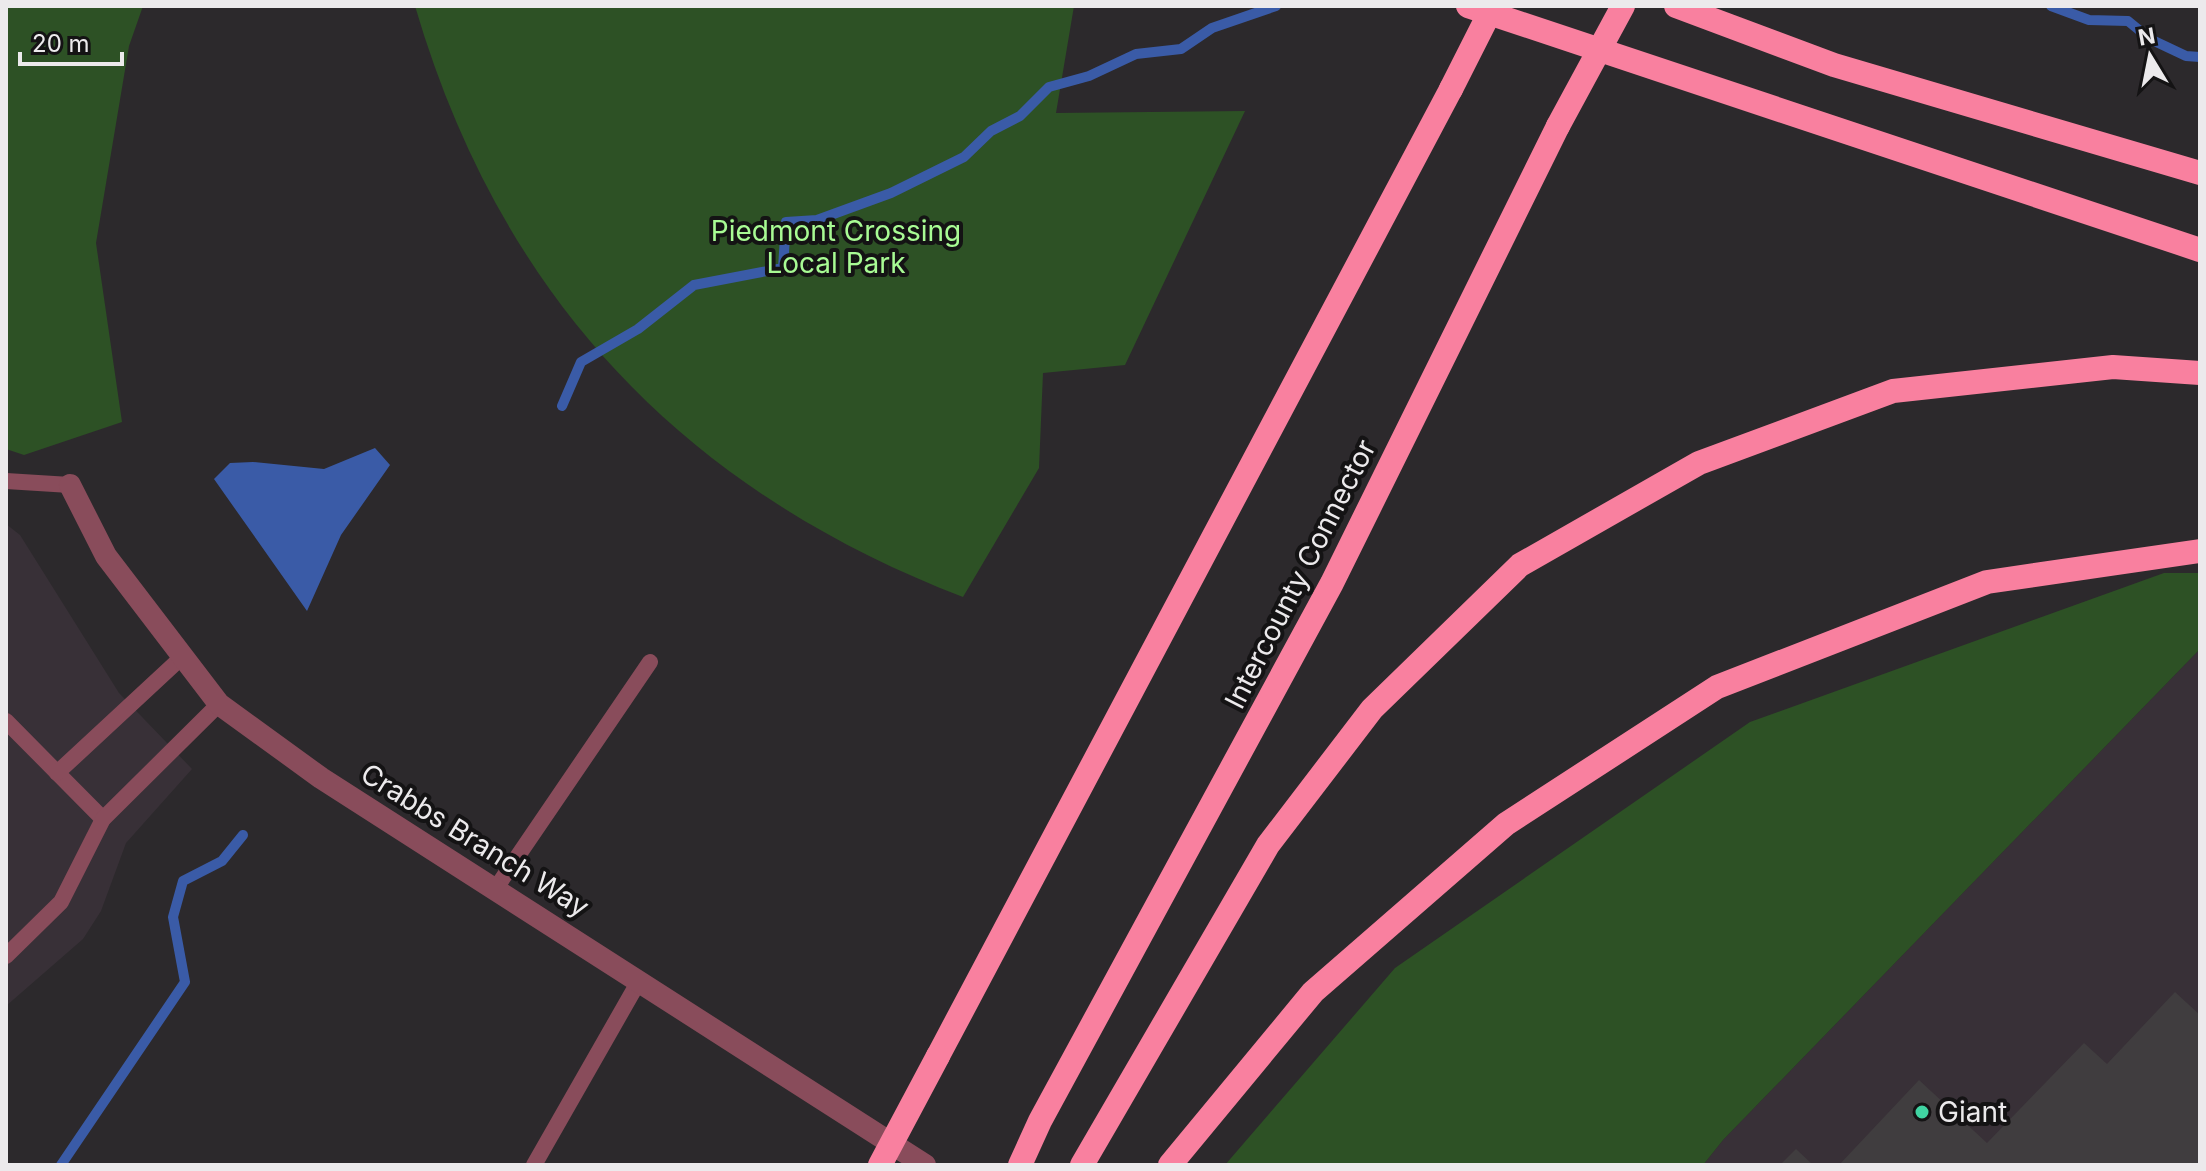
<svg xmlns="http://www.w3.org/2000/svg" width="2206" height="1171" font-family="Inter,sans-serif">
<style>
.built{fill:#383037}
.green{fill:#2d5125}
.water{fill:#3a5ba7}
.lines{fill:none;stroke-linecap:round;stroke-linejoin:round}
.stream{stroke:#3a5ba7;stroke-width:10}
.building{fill:#403d3f}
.service{stroke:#894c5b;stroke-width:16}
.minor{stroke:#894c5b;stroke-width:22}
.motorway{stroke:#f9809f;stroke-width:24}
.motorway-bridge{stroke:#f9809f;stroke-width:24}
.poi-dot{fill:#40d4a2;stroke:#141314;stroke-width:3}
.labels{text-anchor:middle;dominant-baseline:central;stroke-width:8;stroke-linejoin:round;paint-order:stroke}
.park-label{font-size:28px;fill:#a8fb94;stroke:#141314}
.street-label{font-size:28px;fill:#eceaec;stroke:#141314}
.poi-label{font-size:28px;fill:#eceaec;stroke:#141314;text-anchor:start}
</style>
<rect width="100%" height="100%" fill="#2c292c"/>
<g class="built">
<path d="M6,524L20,535L119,693L192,769L126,843L101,911L83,939L6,1006Z"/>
<path d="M2200,649V1165H1703L1723,1140Z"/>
</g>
<g class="green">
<path d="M6,6H143L129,46L96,243L122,422L24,455L6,449Z"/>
<path d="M415,6H1074L1056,113L1245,111L1125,365L1043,373L1039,468L963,597C682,489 500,296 415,6Z"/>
<path d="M2164,573H2200V649L1723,1140L1703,1165H1225L1395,968L1750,722Z"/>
</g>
<path class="water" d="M375,448L390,465L341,535L307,611L214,479L230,463L253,462L324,469Z"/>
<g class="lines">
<g class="stream">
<path d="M2051,6L2089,20L2128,21L2150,39L2186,56L2200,57"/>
<path d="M562,406L581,362L638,329L694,285L783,268L786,222L817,220L891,193L964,157L991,131L1020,116L1049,87L1089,76L1136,54L1181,49L1212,28L1276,6"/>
<path d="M61,1165L185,982L173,917L183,881L222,861L243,835"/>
</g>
</g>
<g class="building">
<path d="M2175,992L2200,1015V1165H1839L1919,1080L1987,1143L2084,1043L2107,1064Z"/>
<path d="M1796,1149L1813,1165H1780Z"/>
</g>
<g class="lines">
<g class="service">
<path d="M6,481L70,485"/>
<path d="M6,721L103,819"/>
<path d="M57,773L182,657"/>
<path d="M496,888L650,662"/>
<path d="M6,956L61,902L103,819L219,704"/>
<path d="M534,1165L639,981"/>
</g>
<path class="minor" d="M70,485L106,556L219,704L321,778L925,1165"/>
<g class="motorway">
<path d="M1468,6L2200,250"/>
<path d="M1676,6L1834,65L2200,173"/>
<path d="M938,1056L1451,89"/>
<path d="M1020,1165L1040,1121L1332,583L1558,126"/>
<path d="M1082,1165L1268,845L1372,709L1520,565L1699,463L1893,391L2113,367L2200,373"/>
<path d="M1170,1165L1313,992L1506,824L1717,687L1987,582L2200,551"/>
</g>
<g class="motorway-bridge">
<path d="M1451,89L1493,6"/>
<path d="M1558,126L1623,6"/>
<path d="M880,1165L938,1056"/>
</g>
</g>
<circle class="poi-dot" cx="1922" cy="1112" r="8"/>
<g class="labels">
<g class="park-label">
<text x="836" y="231">Piedmont Crossing<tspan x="836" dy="32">Local Park</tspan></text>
</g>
<g class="street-label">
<text transform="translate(1300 574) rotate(-63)">Intercounty Connector</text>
<text transform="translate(475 840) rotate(32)">Crabbs Branch Way</text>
</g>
<g class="poi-label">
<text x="1938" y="1112">Giant</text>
</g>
</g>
<rect width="2206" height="1171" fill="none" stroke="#eceaec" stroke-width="16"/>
<g transform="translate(2150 56) rotate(350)" stroke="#141314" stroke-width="6" paint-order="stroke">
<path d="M0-6L14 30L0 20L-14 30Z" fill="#eceaec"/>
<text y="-12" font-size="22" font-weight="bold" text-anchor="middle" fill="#eceaec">N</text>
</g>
<path d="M20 52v12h102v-12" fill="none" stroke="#eceaec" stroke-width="4"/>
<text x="32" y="52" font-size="24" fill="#eceaec" stroke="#141314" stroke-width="6" paint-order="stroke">20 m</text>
</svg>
